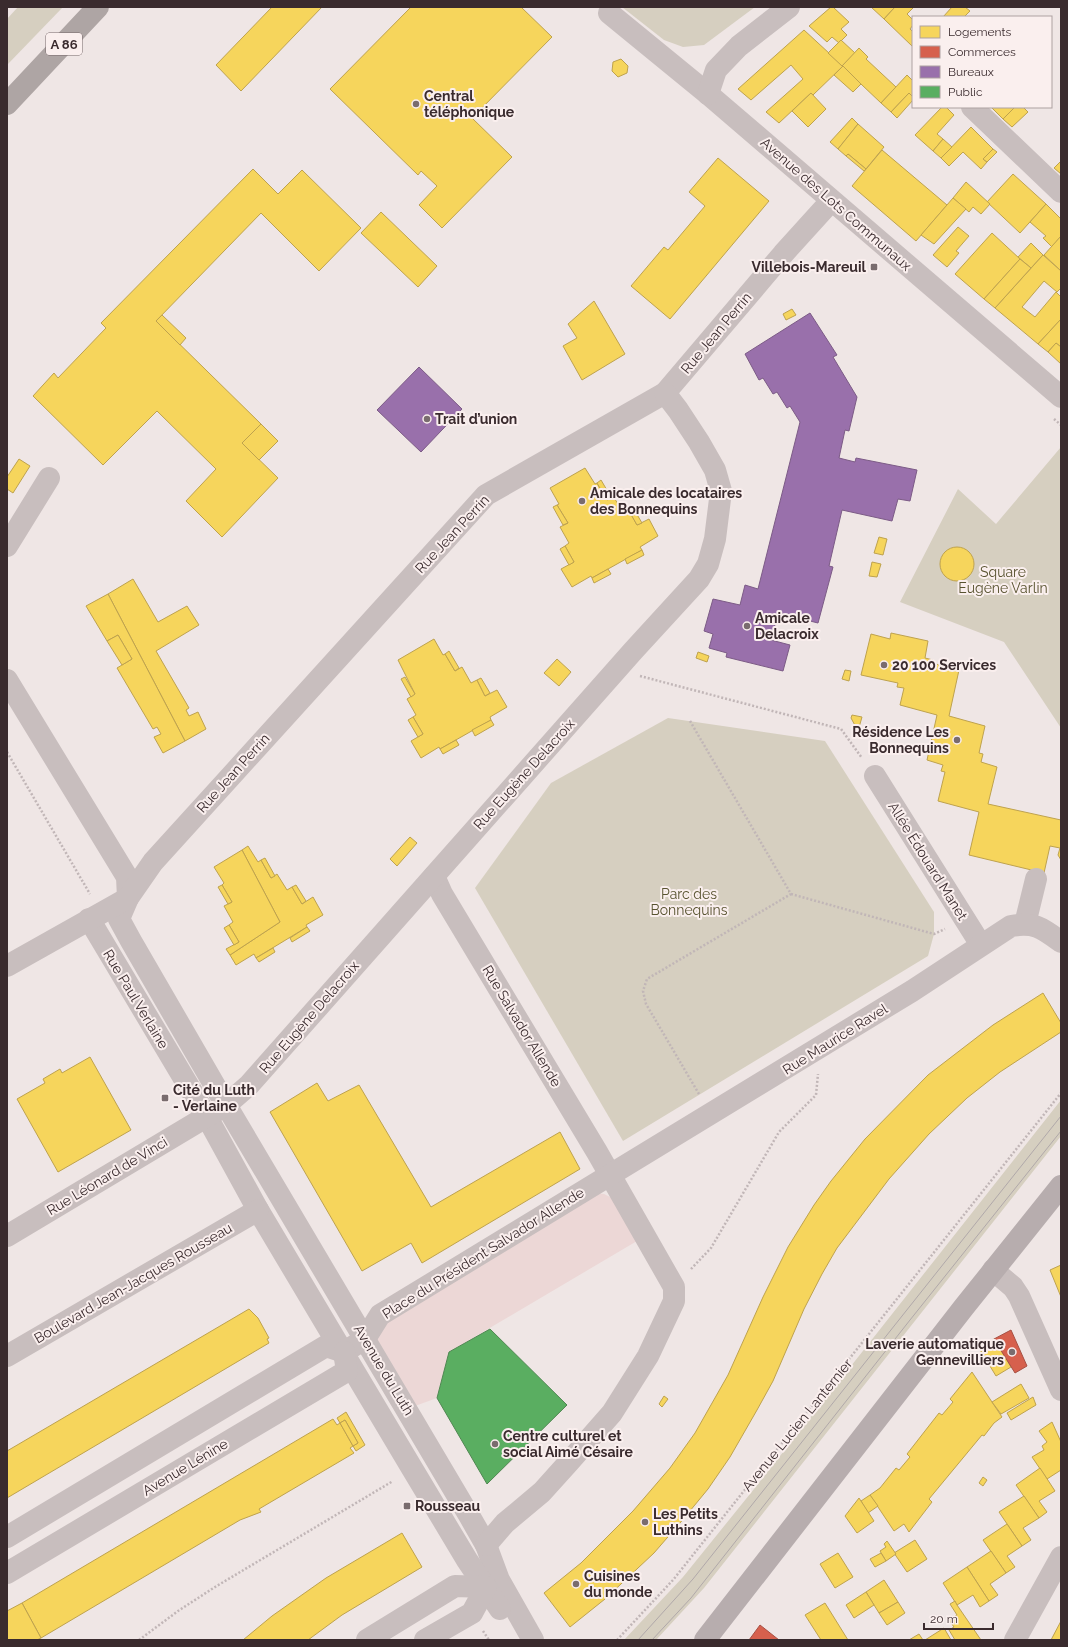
<svg xmlns="http://www.w3.org/2000/svg" width="1068" height="1647" font-family="Raleway,sans-serif">
<style>
.green{fill:#d6cfc0}
.plaza{fill:#ecd7d6}
.homes{fill:#f6d55c;stroke:#bea24e}
.shops{fill:#d6604d;stroke:#a75044}
.offices{fill:#9970ab;stroke:#7c5b86}
.public{fill:#5aae61;stroke:#508752}
.lines{fill:none;stroke-linecap:round;stroke-linejoin:round}
.path{stroke:#c1b6b7;stroke-width:2.5;stroke-dasharray:2 2;stroke-linecap:butt}
.minor{stroke:#c8bebe;stroke-width:22}
.major{stroke:#b7adae;stroke-width:22}
.highway{stroke:#aea5a4;stroke-width:22}
.tram{stroke:#b0a8a9;stroke-width:1}
.poi-dot{fill:#796c6e;stroke:#faefee;stroke-width:1.5}
.labels{text-anchor:middle;dominant-baseline:central;stroke-width:4;stroke-linejoin:round;paint-order:stroke}
.shield{fill:#faefee;stroke:#746668;stroke-width:1}
.shield-label{font-size:13px;font-weight:bold;fill:#3a2b2e}
.poi-label{font-size:14px;font-weight:bold;fill:#3a2b2e;stroke:#faefee;text-anchor:start}
.street-label{font-size:14px;fill:#3a2b2e;stroke:#faefee}
.park-label{font-size:14px;fill:#585330;stroke:#faefee}
</style>
<rect width="100%" height="100%" fill="#efe6e5"/>
<g class="green">
<path d="M18,7H63L7,65V19Z"/>
<path d="M622,7H755L704,45L683,47L664,40Z"/>
<path d="M1061,447V728L1004,642L900,602L958,489L996,524Z"/>
<path d="M668,718L825,741L934,912V934L928,956L623,1141L475,888L551,783Z"/>
<path d="M1061,1100V1136L704,1588L656,1640H624L683,1577L754,1489Z"/>
</g>
<path class="plaza" d="M595,1193L604,1194L614,1199L637,1241L449,1352L437,1398L415,1406L374,1340L384,1321Z"/>
<g class="homes">
<path d="M272,7H322L241,91L216,65Z"/>
<path d="M411,7H521L552,37L472,118L512,157L442,228L419,205L437,186L421,171L418,175L330,89Z"/>
<path d="M831,7H833L849,22L841,29L847,35L839,43L832,37L827,42L809,26Z"/>
<path d="M871,7H893L894,8L884,19Z"/>
<path d="M895,7H914L907,14L913,20V25L910,29L913,32V47L884,19Z"/>
<path d="M952,7H965L970,11L964,17H943Z"/>
<path d="M804,30L843,66L813,95L811,93L779,123L766,112L803,79L791,65L751,100L738,89Z"/>
<path d="M841,40L855,53L842,66L828,53Z"/>
<path d="M859,48L868,57L866,59L896,87L881,103L842,66Z"/>
<path d="M621,59L628,66L627,73L618,77L612,71L613,62Z"/>
<path d="M843,66L861,84L853,92L834,75Z"/>
<path d="M907,75L913,81V97L909,93L891,112L881,103Z"/>
<path d="M811,93L826,109L808,127L792,111Z"/>
<path d="M909,93L913,97V100L897,118L891,112Z"/>
<path d="M942,107H946L954,115L937,134L943,139L933,151L915,135Z"/>
<path d="M991,107H1015L1003,119Z"/>
<path d="M1015,107H1023L1028,112L1012,127L1003,119Z"/>
<path d="M852,118L858,124L838,149L830,142Z"/>
<path d="M858,124L884,147L866,169L848,154L846,156L838,149Z"/>
<path d="M971,127L993,149L983,159L987,162L981,169L963,152L949,166L941,158Z"/>
<path d="M943,139L952,147L941,158L933,151Z"/>
<path d="M993,149L997,152L987,162L983,159Z"/>
<path d="M882,150L947,205L916,241L852,186Z"/>
<path d="M848,154L866,169L864,171L846,156Z"/>
<path d="M718,158L769,201L670,319L631,286L664,247L668,250L705,206L689,192Z"/>
<path d="M1061,161V174L1054,168Z"/>
<path d="M253,169L278,194L302,170L361,228L319,271L261,213L156,321L261,424L242,443L278,478L222,537L186,501L216,469L157,411L103,465L33,396L54,373L58,378L106,328L101,323Z"/>
<path d="M1013,174L1046,204L1020,233L987,202Z"/>
<path d="M966,182L990,204L981,214L973,207L969,212L953,198Z"/>
<path d="M953,198L966,209L934,244L921,235Z"/>
<path d="M1046,204L1061,219V236L1052,247L1043,238L1046,236L1030,222Z"/>
<path d="M381,212L437,266L418,287L361,233Z"/>
<path d="M958,227L969,236L956,251L959,253L947,267L933,255Z"/>
<path d="M992,233L1020,259L984,299L955,274Z"/>
<path d="M1061,236V271L1044,255Z"/>
<path d="M1031,243L1043,255L1031,268L1018,257Z"/>
<path d="M1043,255L1061,271V288L1057,292L1044,281L1022,307L1035,317L1056,292L1061,297V319L1038,344L995,308Z"/>
<path d="M1020,259L1031,268L995,308L984,299Z"/>
<path d="M594,301L625,354L582,380L563,346L577,338L568,324Z"/>
<path d="M792,309L796,315L786,320L783,314Z"/>
<path d="M162,315L186,338L180,345L156,321Z"/>
<path d="M1061,319V347L1056,343L1048,352L1038,344Z"/>
<path d="M1056,343L1061,347V364L1048,352Z"/>
<path d="M261,424L278,441L259,460L242,443Z"/>
<path d="M19,459L30,466L13,493L7,489V477Z"/>
<path d="M585,468L595,484L597,483L607,500L613,496L623,512L628,509L637,525L649,519L658,536L640,547L642,550L592,578L591,576L572,587L561,569L574,562L565,546L569,543L560,527L568,523L557,505L559,504L550,488Z"/>
<path d="M601,480L611,497L607,500L597,483Z"/>
<path d="M557,505L568,523L563,525L553,507Z"/>
<path d="M632,506L642,523L637,525L628,509Z"/>
<path d="M879,537L887,539L883,555L874,553Z"/>
<path d="M565,546L574,562L569,565L560,549Z"/>
<circle cx="957" cy="564" r="17"/>
<path d="M642,550L644,555L627,564L625,559Z"/>
<path d="M872,562L881,564L877,577L869,576Z"/>
<path d="M608,569L611,574L594,583L592,578Z"/>
<path d="M133,579L158,622L187,606L199,625L156,651L189,708L186,710L189,716L198,712L206,729L185,741L108,594Z"/>
<path d="M108,594L185,741L163,753L154,737L161,734L157,727L153,729L117,668L132,659L118,635L107,641L86,606Z"/>
<path d="M891,633L928,641L925,658L933,660L932,663L959,670L949,716L985,726L979,753L983,754L981,762L997,767L988,804L1061,820V860L1058,855L1060,848L1050,846L1044,873L969,855L979,812L938,801L945,772L941,771L943,765L927,760L937,715L900,705L904,688L897,687L898,683L861,675L871,634L890,639Z"/>
<path d="M118,635L132,659L122,665L107,641Z"/>
<path d="M434,639L443,655L445,654L455,671L462,667L471,683L477,680L485,696L497,690L507,707L490,717L491,720L440,749L439,747L421,758L411,741L423,734L413,717L416,715L407,699L415,694L398,660Z"/>
<path d="M449,651L459,668L455,671L445,654Z"/>
<path d="M698,652L709,656L707,662L696,658Z"/>
<path d="M557,659L571,672L559,686L544,673Z"/>
<path d="M845,670L851,671L849,681L842,679Z"/>
<path d="M405,677L415,694L411,697L401,679Z"/>
<path d="M481,678L490,693L485,696L477,680Z"/>
<path d="M852,715L862,717L858,731L851,718Z"/>
<path d="M413,717L423,734L418,737L408,720Z"/>
<path d="M491,720L494,725L475,736L472,730Z"/>
<path d="M456,740L459,745L443,754L440,749Z"/>
<path d="M410,837L417,843L397,866L390,859Z"/>
<path d="M248,846L258,862L261,860L271,878L277,874L287,890L292,887L302,904L313,897L323,915L306,925L307,927L256,958L254,954L236,965L230,955L280,922L242,850Z"/>
<path d="M242,850L280,922L230,955L226,949L239,942L229,925L233,922L224,906L232,902L222,885L224,883L214,867Z"/>
<path d="M265,858L275,876L271,878L261,860Z"/>
<path d="M222,885L232,902L228,904L218,887Z"/>
<path d="M296,885L306,901L302,904L292,887Z"/>
<path d="M229,925L239,942L234,945L224,928Z"/>
<path d="M307,927L310,931L292,942L290,938Z"/>
<path d="M273,948L275,952L259,962L256,958Z"/>
<path d="M1043,993L1061,1023V1032L1000,1072L967,1098L929,1134L889,1179L837,1248L822,1274L804,1309L773,1381L757,1410L730,1457L708,1489L680,1523L654,1553L605,1599L570,1627L544,1593L581,1563L633,1511L670,1468L695,1433L728,1375L763,1297L788,1247L814,1205L831,1181L865,1139L928,1075L993,1025Z"/>
<path d="M90,1057L131,1130L58,1172L17,1099L45,1083L43,1079L60,1069L62,1073Z"/>
<path d="M317,1083L328,1101L359,1085L431,1207L560,1132L580,1169L422,1263L411,1243L362,1271L270,1112Z"/>
<path d="M1061,1265V1297L1050,1270Z"/>
<path d="M249,1309L258,1318L269,1338L267,1339L269,1343L7,1498V1451Z"/>
<path d="M994,1339L1011,1367L996,1376L979,1348Z"/>
<path d="M972,1372L1002,1417L994,1423L984,1436L982,1435L929,1499L932,1502L909,1532L904,1524L894,1531L870,1495L880,1488L896,1468L899,1470L910,1457L907,1454L939,1413L942,1415L953,1402L950,1399Z"/>
<path d="M1021,1384L1029,1398L1001,1414L992,1402Z"/>
<path d="M664,1396L668,1399L662,1407L659,1404Z"/>
<path d="M1033,1397L1036,1405L1011,1420L1007,1413Z"/>
<path d="M346,1412L365,1445L356,1451L353,1446L358,1443L345,1420L340,1423L337,1418Z"/>
<path d="M333,1419L337,1425L340,1423L353,1446L350,1448L354,1453L259,1509L261,1512L240,1520L41,1638L22,1603Z"/>
<path d="M345,1420L358,1443L353,1446L340,1423Z"/>
<path d="M1052,1422L1061,1442V1470L1047,1479L1032,1457L1044,1450L1042,1446L1047,1442L1039,1431Z"/>
<path d="M1040,1468L1055,1491L1039,1501L1047,1512L1039,1518L1016,1485Z"/>
<path d="M983,1477L987,1480L983,1486L979,1483Z"/>
<path d="M870,1495L878,1506L868,1513L861,1501Z"/>
<path d="M1024,1496L1039,1518L1023,1528L1031,1540L1022,1546L999,1512Z"/>
<path d="M859,1498L874,1521L857,1533L845,1516Z"/>
<path d="M1007,1524L1022,1546L1007,1556L1015,1567L1006,1573L983,1540Z"/>
<path d="M402,1533L422,1567L342,1615L308,1640H243L272,1616L326,1578Z"/>
<path d="M915,1540L927,1559L907,1572L894,1553Z"/>
<path d="M887,1541L896,1554L886,1561L880,1551L886,1547L884,1544Z"/>
<path d="M991,1551L1006,1573L990,1584L998,1595L989,1601L967,1567Z"/>
<path d="M838,1553L853,1577L835,1588L820,1564Z"/>
<path d="M881,1553L886,1561L875,1567L870,1559Z"/>
<path d="M967,1567L989,1601L980,1607L973,1595L957,1605L943,1583Z"/>
<path d="M884,1580L898,1602L879,1613L866,1592Z"/>
<path d="M866,1592L874,1605L854,1618L846,1605Z"/>
<path d="M955,1601L957,1605L981,1640H955L949,1630L954,1627L949,1620L957,1615L950,1604Z"/>
<path d="M898,1602L905,1613L887,1625L879,1613Z"/>
<path d="M22,1603L41,1638L37,1640H7V1611Z"/>
<path d="M825,1603L848,1640H821L805,1615Z"/>
<path d="M1061,1621V1640H1051Z"/>
<path d="M944,1628L951,1640H925Z"/>
<path d="M919,1634L923,1640H909Z"/>
</g>
<g class="shops">
<path d="M1011,1330L1027,1366L1015,1373L994,1339Z"/>
<path d="M760,1625L779,1640H749Z"/>
</g>
<g class="offices">
<path d="M810,313L837,355L833,357L857,397L849,431L845,430L839,458L855,462L856,458L917,470L910,501L898,499L892,521L842,510L829,566L833,567L818,623L778,613L771,640L790,645L783,671L726,657L727,653L709,648L713,634L704,631L713,599L740,605L745,585L758,589L800,422L790,406L787,408L777,392L773,394L763,378L759,380L745,354Z"/>
<path d="M419,367L462,409L421,452L377,410Z"/>
</g>
<path class="public" d="M490,1329L567,1405L487,1484L437,1398L449,1352Z"/>
<g class="lines">
<g class="path">
<path d="M1054,419L1061,425"/>
<path d="M640,676L841,729L862,758"/>
<path d="M690,721L791,894L647,979L643,991L646,1004L699,1094"/>
<path d="M7,752L90,894"/>
<path d="M791,894L934,934L945,929"/>
<path d="M691,1269L711,1248L779,1132L816,1095L818,1074"/>
<path d="M483,1631L489,1640"/>
<path d="M139,1640L178,1611L215,1587L393,1481"/>
<path d="M617,1640L673,1580L1061,1093"/>
</g>
<g class="minor">
<path d="M609,13L708,94L1061,397"/>
<path d="M708,94L716,70L739,46L789,7"/>
<path d="M972,107L1061,192"/>
<path d="M7,546L49,478"/>
<path d="M7,680L127,877L128,898L119,919L131,941L226,1105L470,1517L486,1545L499,1580L533,1640"/>
<path d="M875,776L981,945"/>
<path d="M434,876L442,894L597,1152L674,1287V1301L648,1356L612,1413L569,1462L542,1492L505,1523L486,1545"/>
<path d="M89,919L207,1117L258,1210L413,1470L467,1560L500,1609"/>
<path d="M1025,924L1036,879"/>
<path d="M7,966L128,898L153,862L486,495L665,393L783,254L831,201"/>
<path d="M7,1236L226,1105L249,1085L633,651L699,579L708,564L715,539L721,491L715,470L699,442L678,410L665,393"/>
<path d="M993,1270L1013,1287L1019,1296L1061,1390"/>
<path d="M7,1356L258,1210"/>
<path d="M7,1537L326,1346L344,1352L365,1339L380,1315L912,991L1011,926C1035,922 1042,928 1061,942"/>
<path d="M7,1573L347,1371L344,1352"/>
<path d="M367,1640L455,1586L486,1587L472,1613L425,1640"/>
<path d="M1015,1640L1061,1557"/>
</g>
<path class="major" d="M705,1640L964,1307L1061,1186"/>
<path class="highway" d="M7,104L98,7"/>
<g class="tram">
<path d="M638,1640L693,1579L1061,1116"/>
<path d="M652,1640L691,1598L910,1320L1061,1131"/>
</g>
</g>
<g class="poi-dot">
<circle cx="416" cy="104" r="4"/>
<rect x="870" y="263" width="8" height="8" rx="2"/>
<circle cx="427" cy="419" r="4"/>
<circle cx="582" cy="501" r="4"/>
<circle cx="747" cy="626" r="4"/>
<circle cx="884" cy="665" r="4"/>
<circle cx="957" cy="740" r="4"/>
<rect x="161" y="1094" width="8" height="8" rx="2"/>
<circle cx="1012" cy="1352" r="4"/>
<circle cx="495" cy="1444" r="4"/>
<rect x="403" y="1502" width="8" height="8" rx="2"/>
<circle cx="645" cy="1522" r="4"/>
<circle cx="576" cy="1584" r="4"/>
</g>
<g class="labels">
<rect class="shield" x="46" y="33" width="36" height="22" rx="3"/>
<g class="shield-label">
<text x="64" y="44">A 86</text>
</g>
<g class="poi-label">
<text x="424" y="96">Central<tspan x="424" dy="16">téléphonique</tspan></text>
<text x="866" y="267" text-anchor="end">Villebois-Mareuil</text>
<text x="435" y="419">Trait d’union</text>
<text x="590" y="493">Amicale des locataires<tspan x="590" dy="16">des Bonnequins</tspan></text>
<text x="755" y="618">Amicale<tspan x="755" dy="16">Delacroix</tspan></text>
<text x="892" y="665">20 100 Services</text>
<text x="949" y="732" text-anchor="end">Résidence Les<tspan x="949" dy="16">Bonnequins</tspan></text>
<text x="173" y="1090">Cité du Luth<tspan x="173" dy="16">- Verlaine</tspan></text>
<text x="1004" y="1344" text-anchor="end">Laverie automatique<tspan x="1004" dy="16">Gennevilliers</tspan></text>
<text x="503" y="1436">Centre culturel et<tspan x="503" dy="16">social Aimé Césaire</tspan></text>
<text x="415" y="1506">Rousseau</text>
<text x="653" y="1514">Les Petits<tspan x="653" dy="16">Luthins</tspan></text>
<text x="584" y="1576">Cuisines<tspan x="584" dy="16">du monde</tspan></text>
</g>
<g class="street-label">
<text transform="translate(836 204) rotate(41)">Avenue des Lots Communaux</text>
<text transform="translate(716 333) rotate(-50)">Rue Jean Perrin</text>
<text transform="translate(452 534) rotate(-47)">Rue Jean Perrin</text>
<text transform="translate(233 773) rotate(-48)">Rue Jean Perrin</text>
<text transform="translate(524 774) rotate(-48)">Rue Eugène Delacroix</text>
<text transform="translate(928 861) rotate(58)">Allée Édouard Manet</text>
<text transform="translate(136 999) rotate(59)">Rue Paul Verlaine</text>
<text transform="translate(309 1017) rotate(-49)">Rue Eugène Delacroix</text>
<text transform="translate(522 1026) rotate(59)">Rue Salvador Allende</text>
<text transform="translate(835 1039) rotate(-32)">Rue Maurice Ravel</text>
<text transform="translate(107 1176) rotate(-31)">Rue Léonard de Vinci</text>
<text transform="translate(483 1253) rotate(-32)">Place du Président Salvador Allende</text>
<text transform="translate(133 1283) rotate(-30)">Boulevard Jean-Jacques Rousseau</text>
<text transform="translate(384 1370) rotate(59)">Avenue du Luth</text>
<text transform="translate(797 1425) rotate(-51)">Avenue Lucien Lanternier</text>
<text transform="translate(185 1467) rotate(-31)">Avenue Lénine</text>
</g>
<g class="park-label">
<text x="1003" y="572">Square<tspan x="1003" dy="16">Eugène Varlin</tspan></text>
<text x="689" y="894">Parc des<tspan x="689" dy="16">Bonnequins</tspan></text>
</g>
</g>
<rect width="1068" height="1647" fill="none" stroke="#3a2b2e" stroke-width="16"/>
<rect x="912" y="16" width="140" height="92" fill="#faefee" stroke="#ada1a1"/>
<rect x="920" y="26" width="20" height="12" fill="#f6d55c" stroke="#ada1a1"/>
<text x="948" y="36" font-size="12" fill="#3a2b2e">Logements</text>
<rect x="920" y="46" width="20" height="12" fill="#d6604d" stroke="#ada1a1"/>
<text x="948" y="56" font-size="12" fill="#3a2b2e">Commerces</text>
<rect x="920" y="66" width="20" height="12" fill="#9970ab" stroke="#ada1a1"/>
<text x="948" y="76" font-size="12" fill="#3a2b2e">Bureaux</text>
<rect x="920" y="86" width="20" height="12" fill="#5aae61" stroke="#ada1a1"/>
<text x="948" y="96" font-size="12" fill="#3a2b2e">Public</text>
<path d="M924 1623v6h69v-6" fill="none" stroke="#3a2b2e" stroke-width="2"/>
<text x="930" y="1623" font-size="12" fill="#3a2b2e" stroke="#faefee" stroke-width="3" paint-order="stroke">20 m</text>
</svg>
